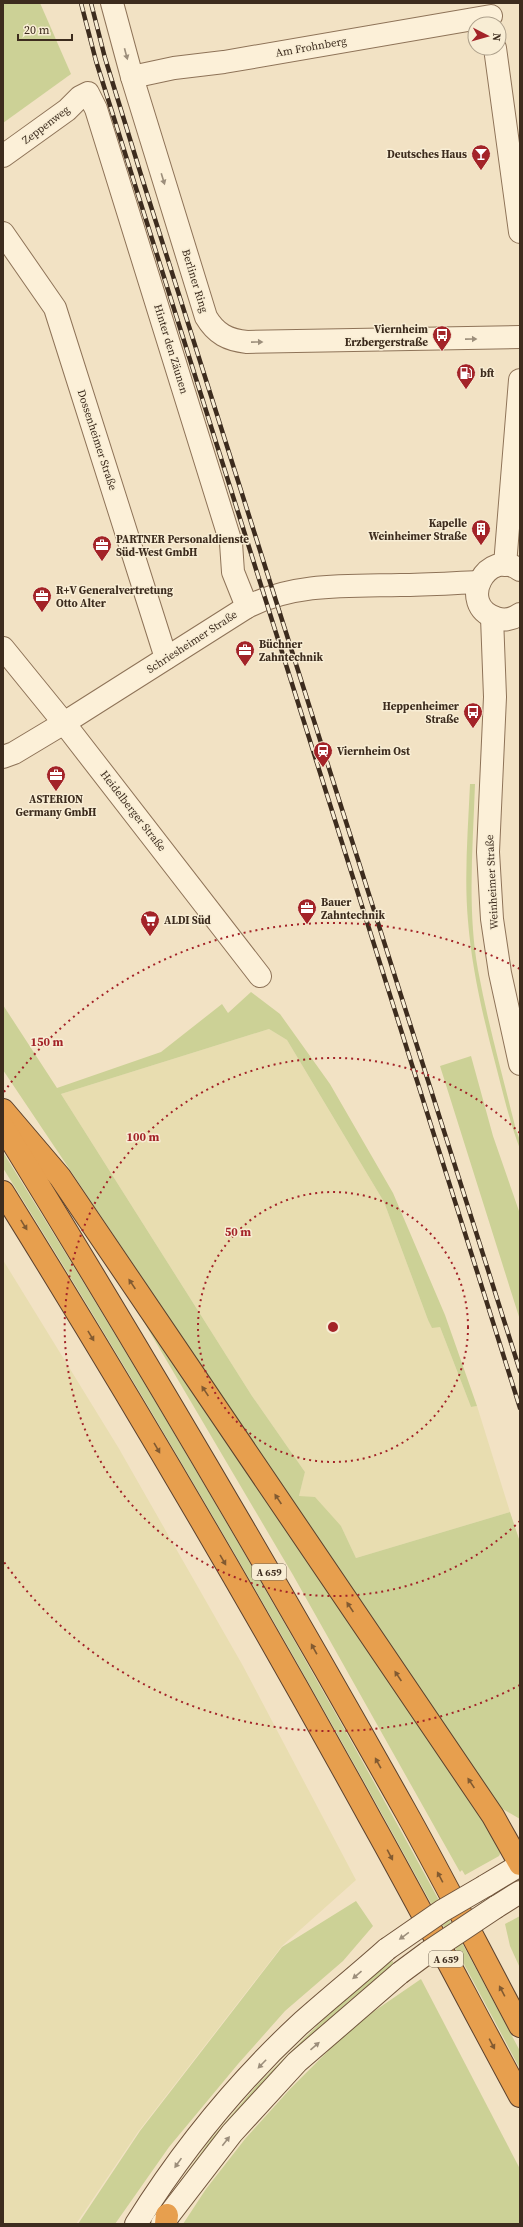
<svg xmlns="http://www.w3.org/2000/svg" width="523" height="2227" font-family="'Source Serif 4',serif">
<style>
.farmland{fill:#e8ddb0}
.green{fill:#ccd196}
.lines{fill:none;stroke-linecap:round;stroke-linejoin:round}
.minor-casing{stroke:#8e7358;stroke-width:24}
.tertiary-casing{stroke:#8e7358;stroke-width:24}
.secondary-casing{stroke:#70543b;stroke-width:24}
.motorway-casing{stroke:#5c412d;stroke-width:24}
.minor{stroke:#fcf0d8;stroke-width:22}
.tertiary{stroke:#fcf0d8;stroke-width:22}
.secondary{stroke:#fcf0d8;stroke-width:22}
.motorway{stroke:#e79f4e;stroke-width:22}
.rail-casing{stroke:#3d2c1e;stroke-width:4.5}
.rail{stroke:#f8edd4;stroke-width:3;stroke-dasharray:9;stroke-linecap:butt}
.secondary-bridge-casing{stroke:#70543b;stroke-width:24;stroke-linecap:butt}
.secondary-bridge{stroke:#fcf0d8;stroke-width:22}
.oneway{fill:#9c8e7b}
.oneway2{fill:#815a31}
.ring{fill:none;stroke:#a32328;stroke-width:2;stroke-dasharray:2 4}
.labels{text-anchor:middle;dominant-baseline:central;stroke-width:3;stroke-linejoin:round;paint-order:stroke}
.shield{fill:#f8edd4;stroke:#756655;stroke-width:1}
.shield-label{font-size:10px;font-weight:bold;fill:#3d2c1e}
.street-label{font-size:11px;fill:#3d2c1e;stroke:#f8edd4}
.poi-label{font-size:11px;font-weight:bold;fill:#3d2c1e;stroke:#f8edd4;text-anchor:start}
.centre{fill:#a32328;stroke:#f8edd4;stroke-width:2}
.ring-label{font-size:12px;text-anchor:middle;font-weight:bold;fill:#a32328;stroke:#f8edd4;stroke-width:3;stroke-linejoin:round;paint-order:stroke}
</style>
<rect width="100%" height="100%" fill="#f2e2c4"/>
<g class="farmland">
<path d="M269,1029L287,1040L384,1202L428,1320L432,1327H440L471,1407L477,1406L510,1512L356,1558L341,1526L299,1496L305,1472L252,1396L61,1094Z"/>
<path d="M3,1260L118,1447L243,1666L356,1880L282,1946L138,2132L76,2224H3Z"/>
</g>
<g class="green">
<path d="M3,3H40L71,74L3,123Z"/>
<path d="M470,784H475C473,846 467,909 478,970C488,1024 503,1077 516,1130L520,1140V1149C510,1123 504,1097 497,1070C484,1021 472,971 468,921C464,876 468,830 470,784Z"/>
<path d="M251,992L280,1014L330,1084L393,1193L445,1315L477,1406L471,1407L440,1327L432,1328L428,1320L384,1202L287,1040L269,1029L61,1094L252,1396L305,1472L299,1496L315,1497L341,1526L356,1558L510,1512L520,1542V1819L501,1808L486,1790L3,1070V1005L57,1088L161,1052L222,1004L228,1013Z"/>
<path d="M471,1056L493,1136L520,1214V1320L440,1066Z"/>
<path d="M3,1152C186,1445 358,1746 520,2051V2069C358,1763 186,1462 3,1168Z"/>
<path d="M118,1278L499,1844L501,1852L499,1856L465,1875L462,1870L460,1872L293,1575Z"/>
<path d="M356,1901L373,1926L343,1961L285,2011L238,2064L169,2147L115,2224H78L140,2131L282,1947Z"/>
<path d="M520,1916V1968L510,1946L505,1924Z"/>
<path d="M393,1961V1965L348,2002L301,2046L154,2224H149L211,2139L257,2085L336,2007L390,1962Z"/>
<path d="M421,1979L520,2169V2224H183L206,2189L245,2139L291,2088L354,2025Z"/>
</g>
<g class="lines">
<defs>
<g id="minor">
<path d="M112,3L132,77L206,317C216,334 228,340 247,342L520,337"/>
<path d="M495,48L520,232"/>
<path d="M132,77L174,68L224,62L491,16"/>
<path d="M3,156L67,110L80,97L88,93L96,109L231,543L233,572L247,607"/>
<path d="M3,233L55,308L166,658"/>
<path d="M505,565L520,380"/>
<path d="M3,757L14,753L64,723L260,976"/>
</g>
<g id="tertiary">
<path d="M520,570C487,546 456,605 496,618C504,621 513,619 520,614"/>
<path d="M492,617L495,697L488,852L492,919L500,973L520,1064"/>
<path d="M3,648L64,723L247,607C294,583 347,586 400,585C426,585 453,583 479,582"/>
</g>
<g id="secondary">
<path d="M485,1886L520,1865"/>
<path d="M496,1907L520,1892"/>
<path d="M136,2224C181,2152 237,2083 299,2025C328,1999 358,1975 387,1949"/>
<path d="M162,2224L232,2133L297,2062L400,1973"/>
</g>
<g id="motorway">
<path d="M3,1110L60,1177L493,1816L520,1864"/>
<path d="M3,1127C142,1353 277,1582 407,1814C446,1884 482,1955 520,2026"/>
<path d="M3,1192C131,1398 254,1607 371,1820C422,1911 470,2004 520,2096"/>
<path d="M166,2224L167,2215"/>
</g>
</defs>
<use href="#minor" class="minor-casing"/>
<use href="#tertiary" class="tertiary-casing"/>
<use href="#secondary" class="secondary-casing"/>
<use href="#motorway" class="motorway-casing"/>
<use href="#minor" class="minor"/>
<use href="#tertiary" class="tertiary"/>
<use href="#secondary" class="secondary"/>
<use href="#motorway" class="motorway"/>
<defs>
<g id="rail">
<path d="M81,3L96,61L124,150L520,1408"/>
<path d="M91,3L105,58L142,178L520,1371"/>
</g>
</defs>
<use href="#rail" class="rail-casing"/>
<use href="#rail" class="rail"/>
<defs>
<g id="secondary-bridge">
<path d="M387,1949L442,1911L485,1886"/>
<path d="M400,1973L427,1953L496,1907"/>
</g>
</defs>
<use href="#secondary-bridge" class="secondary-bridge-casing"/>
<use href="#secondary-bridge" class="secondary-bridge"/>
</g>
<defs><path id="oneway-solid" d="M-6-.8H1V-3.2L6.5 0L1 3.2V.8H-6Z"/></defs>
<g class="oneway">
<use href="#oneway-solid" transform="translate(126 54) rotate(75)"/>
<use href="#oneway-solid" transform="translate(163 179) rotate(73)"/>
<use href="#oneway-solid" transform="translate(471 339) rotate(-1)"/>
<use href="#oneway-solid" transform="translate(257 342) rotate(-1)"/>
<use href="#oneway-solid" transform="translate(404 1936) rotate(144)"/>
<use href="#oneway-solid" transform="translate(357 1975) rotate(139)"/>
<use href="#oneway-solid" transform="translate(315 2046) rotate(-41)"/>
<use href="#oneway-solid" transform="translate(262 2064) rotate(134)"/>
<use href="#oneway-solid" transform="translate(226 2141) rotate(-52)"/>
<use href="#oneway-solid" transform="translate(178 2163) rotate(125)"/>
</g>
<g class="oneway2">
<use href="#oneway-solid" transform="translate(24 1225) rotate(58)"/>
<use href="#oneway-solid" transform="translate(132 1284) rotate(-124)"/>
<use href="#oneway-solid" transform="translate(91 1336) rotate(59)"/>
<use href="#oneway-solid" transform="translate(205 1391) rotate(-124)"/>
<use href="#oneway-solid" transform="translate(157 1448) rotate(60)"/>
<use href="#oneway-solid" transform="translate(278 1499) rotate(-124)"/>
<use href="#oneway-solid" transform="translate(223 1560) rotate(60)"/>
<use href="#oneway-solid" transform="translate(350 1607) rotate(-124)"/>
<use href="#oneway-solid" transform="translate(314 1649) rotate(-119)"/>
<use href="#oneway-solid" transform="translate(398 1676) rotate(-124)"/>
<use href="#oneway-solid" transform="translate(378 1763) rotate(-119)"/>
<use href="#oneway-solid" transform="translate(471 1783) rotate(-124)"/>
<use href="#oneway-solid" transform="translate(390 1855) rotate(62)"/>
<use href="#oneway-solid" transform="translate(440 1877) rotate(-118)"/>
<use href="#oneway-solid" transform="translate(502 1991) rotate(-118)"/>
<use href="#oneway-solid" transform="translate(492 2044) rotate(62)"/>
</g>
<g class="ring">
<circle cx="333" cy="1327" r="135"/>
<path d="M520 1521A269 269 0 1 1 520 1133"/>
<path d="M520 1685A404 404 0 0 1 4 1562M4 1092A404 404 0 0 1 520 969"/>
</g>
<defs>
<symbol id="bar-pin" viewBox="-11 -11 22 30"><path d="M0 17L-7.5 6A9.5 9.5 0 1 1 7.5 6Z" fill="#a32328" stroke="#f8edd4"/><path d="M-6-5H6L.8 .8V4.5H3.5V6h-7V4.5H-.8V.8Z" fill="#fff"/></symbol>
<symbol id="bus-pin" viewBox="-11 -11 22 30"><path d="M0 17L-7.5 6A9.5 9.5 0 1 1 7.5 6Z" fill="#a32328" stroke="#f8edd4"/><path d="M-5-6H5V4H4V6H2V4H-2V6H-4V4H-5ZM-3.5-4V0h7V-4ZM-3.5 1.2v1.5H-2V1.2ZM2 1.2v1.5H3.5V1.2Z" fill="#fff"/></symbol>
<symbol id="fuel-pin" viewBox="-11 -11 22 30"><path d="M0 17L-7.5 6A9.5 9.5 0 1 1 7.5 6Z" fill="#a32328" stroke="#f8edd4"/><path d="M-5.5-6h7V0h2V4h1.3V-2.5L3-4.5l.8-.8L6-3V5H2.5V1h-1V6h-7ZM-4.2-4.7v3.2H.2V-4.7Z" fill="#fff"/></symbol>
<symbol id="building-pin" viewBox="-11 -11 22 30"><path d="M0 17L-7.5 6A9.5 9.5 0 1 1 7.5 6Z" fill="#a32328" stroke="#f8edd4"/><path d="M-4-6H4V6H1V3H-1V6H-4ZM-2.5-4.3h1.7v1.8h-1.7ZM.8-4.3h1.7v1.8H.8ZM-2.5-1h1.7V.8h-1.7ZM.8-1h1.7V.8H.8Z" fill="#fff"/></symbol>
<symbol id="office-pin" viewBox="-11 -11 22 30"><path d="M0 17L-7.5 6A9.5 9.5 0 1 1 7.5 6Z" fill="#a32328" stroke="#f8edd4"/><path d="M-6-3h4V-5.5h4V-3h4V5H-6ZM-1-4.5V-3h2v-1.5ZM-6 0V1H6V0Z" fill="#fff"/></symbol>
<symbol id="station-pin" viewBox="-11 -11 22 30"><path d="M0 17L-7.5 6A9.5 9.5 0 1 1 7.5 6Z" fill="#a32328" stroke="#f8edd4"/><path d="M-3-6H3Q5-6 5-4V2Q5 4 3 4L4.5 6H3L1.5 4h-3L-3 6H-4.5L-3 4Q-5 4-5 2V-4Q-5-6-3-6ZM-3.5-4v3h7v-3ZM-3.5 1v1.5H-2V1ZM2 1v1.5H3.5V1Z" fill="#fff"/></symbol>
<symbol id="supermarket-pin" viewBox="-11 -11 22 30"><path d="M0 17L-7.5 6A9.5 9.5 0 1 1 7.5 6Z" fill="#a32328" stroke="#f8edd4"/><path d="M-6-5.5h2.5l.6 2H6L4.5 2H-2.5L-4.4-4H-6ZM-1.5 3.2a1.3 1.3 0 1 0 .1 0ZM3 3.2a1.3 1.3 0 1 0 .1 0Z" fill="#fff"/></symbol>
</defs>
<g fill-rule="evenodd">
<use href="#bar-pin" x="470" y="143" width="22" height="30"/>
<use href="#bus-pin" x="431" y="324" width="22" height="30"/>
<use href="#fuel-pin" x="455" y="362" width="22" height="30"/>
<use href="#building-pin" x="470" y="518" width="22" height="30"/>
<use href="#office-pin" x="91" y="534" width="22" height="30"/>
<use href="#office-pin" x="31" y="585" width="22" height="30"/>
<use href="#office-pin" x="234" y="639" width="22" height="30"/>
<use href="#bus-pin" x="462" y="701" width="22" height="30"/>
<use href="#station-pin" x="312" y="740" width="22" height="30"/>
<use href="#office-pin" x="45" y="764" width="22" height="30"/>
<use href="#office-pin" x="296" y="897" width="22" height="30"/>
<use href="#supermarket-pin" x="139" y="909" width="22" height="30"/>
</g>
<g class="labels">
<g class="shield">
<rect x="252" y="1564" width="34" height="16" rx="3"/>
<rect x="429" y="1951" width="34" height="16" rx="3"/>
</g>
<g class="shield-label">
<text x="269" y="1572">A 659</text>
<text x="446" y="1959">A 659</text>
</g>
<g class="street-label">
<text transform="translate(311 47) rotate(-10)">Am Frohnberg</text>
<text transform="translate(46 125) rotate(-37)">Zeppenweg</text>
<text transform="translate(195 281) rotate(73)">Berliner Ring</text>
<text transform="translate(171 349) rotate(73)">Hinter den Zäunen</text>
<text transform="translate(97 440) rotate(72)">Dossenheimer Straße</text>
<text transform="translate(192 642) rotate(-33)">Schriesheimer Straße</text>
<text transform="translate(133 811) rotate(52)">Heidelberger Straße</text>
<text transform="translate(492 882) rotate(-93)">Weinheimer Straße</text>
</g>
<g class="poi-label">
<text x="467" y="154" text-anchor="end">Deutsches Haus</text>
<text x="428" y="329" text-anchor="end">Viernheim<tspan x="428" dy="13">Erzbergerstraße</tspan></text>
<text x="480" y="373">bft</text>
<text x="467" y="523" text-anchor="end">Kapelle<tspan x="467" dy="13">Weinheimer Straße</tspan></text>
<text x="116" y="539">PARTNER Personaldienste<tspan x="116" dy="13">Süd-West GmbH</tspan></text>
<text x="56" y="590">R+V Generalvertretung<tspan x="56" dy="13">Otto Alter</tspan></text>
<text x="259" y="644">Büchner<tspan x="259" dy="13">Zahntechnik</tspan></text>
<text x="459" y="706" text-anchor="end">Heppenheimer<tspan x="459" dy="13">Straße</tspan></text>
<text x="337" y="751">Viernheim Ost</text>
<text x="56" y="799" text-anchor="middle">ASTERION<tspan x="56" dy="13">Germany GmbH</tspan></text>
<text x="321" y="902">Bauer<tspan x="321" dy="13">Zahntechnik</tspan></text>
<text x="164" y="920">ALDI Süd</text>
</g>
</g>
<circle cx="333" cy="1327" r="6" class="centre"/>
<g class="ring-label">
<text x="47" y="1046">150 m</text>
<text x="143" y="1141">100 m</text>
<text x="238" y="1236">50 m</text>
</g>
<rect width="523" height="2227" fill="none" stroke="#3d2c1e" stroke-width="8"/>
<g transform="translate(487 36) rotate(96)"><circle r="19" fill="#f8edd4" stroke="#ada08b"/>
<path d="M0-3L7 15L0 10L-7 15Z" fill="#a32328"/>
<text y="-6" font-size="11" font-weight="bold" text-anchor="middle" fill="#3d2c1e">N</text>
</g>
<path d="M18 34v6h54v-6" fill="none" stroke="#3d2c1e" stroke-width="2"/>
<text x="24" y="34" font-size="12" fill="#3d2c1e" stroke="#f8edd4" stroke-width="3" paint-order="stroke">20 m</text>
</svg>
